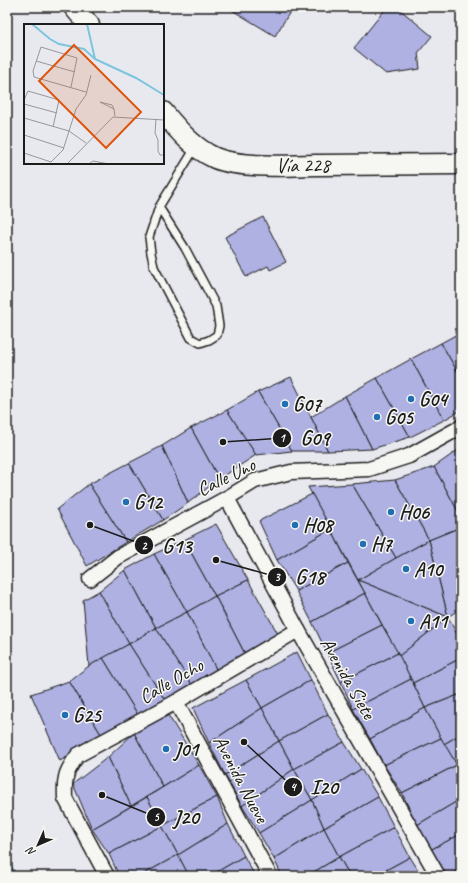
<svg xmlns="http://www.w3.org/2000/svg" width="468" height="883" font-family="Caveat,sans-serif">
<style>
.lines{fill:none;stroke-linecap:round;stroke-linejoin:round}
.stream{stroke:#568190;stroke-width:5}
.building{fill:#aeb1e2;stroke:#1c1c1c}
.lane-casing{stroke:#1c1c1c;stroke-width:10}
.street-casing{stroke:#1c1c1c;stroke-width:17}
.secondary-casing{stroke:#1c1c1c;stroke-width:23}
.lane{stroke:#f6f6f2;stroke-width:7}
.street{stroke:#f6f6f2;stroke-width:14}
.secondary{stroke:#f6f6f2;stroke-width:20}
.poi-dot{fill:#1f6fb2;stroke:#f6f6f2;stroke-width:1.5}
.labels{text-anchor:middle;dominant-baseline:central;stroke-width:3;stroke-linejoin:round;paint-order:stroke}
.street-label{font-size:20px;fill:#1c1c1c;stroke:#f6f6f2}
.poi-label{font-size:20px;font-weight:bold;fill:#1c1c1c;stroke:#f6f6f2;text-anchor:start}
.inset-river{fill:none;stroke:#7dc5de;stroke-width:2}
.inset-road{fill:none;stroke:#96969b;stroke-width:1}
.view{fill:#de560d;fill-opacity:0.15;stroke:#de560d;stroke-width:2}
.inset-edge{fill:none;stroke:#1c1c1c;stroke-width:2}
.leader{fill:none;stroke:#1c1c1c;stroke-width:1.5}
.callout-dot{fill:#1c1c1c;stroke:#f6f6f2;stroke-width:1.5}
.mark-label{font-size:12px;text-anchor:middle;font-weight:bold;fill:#fff}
.callout-label{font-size:21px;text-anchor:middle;font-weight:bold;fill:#1c1c1c;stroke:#f6f6f2;stroke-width:3;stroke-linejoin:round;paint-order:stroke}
</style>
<rect width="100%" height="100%" fill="#e8e8ef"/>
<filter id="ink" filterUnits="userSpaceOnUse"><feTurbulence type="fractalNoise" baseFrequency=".025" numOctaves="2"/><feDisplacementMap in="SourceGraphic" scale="8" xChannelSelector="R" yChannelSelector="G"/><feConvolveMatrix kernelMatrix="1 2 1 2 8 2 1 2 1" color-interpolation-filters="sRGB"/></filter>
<g filter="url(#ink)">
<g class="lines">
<path class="stream" d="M7,863L15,876"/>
</g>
<g class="building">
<path d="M227,7H293L275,36Z"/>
<path d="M387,7H397L432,36L418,53L420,69L386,74L354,48Z"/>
<path d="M263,217L286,262L270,270L268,266L246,277L225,237Z"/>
<path d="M461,332V378L441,343Z"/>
<path d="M441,343L461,378V410L444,420L411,359Z"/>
<path d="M411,359L444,420L410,437L377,378Z"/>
<path d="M291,377L328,451H292L258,392Z"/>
<path d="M377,378L410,437L372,449L345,396Z"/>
<path d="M258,392L292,451L256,455L227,410Z"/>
<path d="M345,396L372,449L328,451L311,417Z"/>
<path d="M227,410L256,455L219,479L191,428Z"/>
<path d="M191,428L219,479L188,503L162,446Z"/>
<path d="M162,446L188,503L163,520L129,463Z"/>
<path d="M461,448V517L434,467Z"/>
<path d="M129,463L163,520L126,542L89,484Z"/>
<path d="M434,467L461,517V527L429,540L395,480Z"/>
<path d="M395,480L429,540L396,558L352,484Z"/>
<path d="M89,484L126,542L87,566L57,509Z"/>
<path d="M352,484L396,558L358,580L308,487Z"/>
<path d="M312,494L331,529L277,560L259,521Z"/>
<path d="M216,524L248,580L215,596L184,540Z"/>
<path d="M461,527V608L448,617L429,540Z"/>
<path d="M331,529L348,563L296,591L277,560Z"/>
<path d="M184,540L215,596L187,612L154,554Z"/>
<path d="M429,540L448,617L358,580L396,558Z"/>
<path d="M154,554L187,612L156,628L125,570Z"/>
<path d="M348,563L365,593L312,622L296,591Z"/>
<path d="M125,570L156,628L129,644L99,591Z"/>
<path d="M248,580L278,634L245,654L215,596Z"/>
<path d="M358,580L448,617L399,656Z"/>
<path d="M99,591L129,644L89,666L83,600Z"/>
<path d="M365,593L382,625L327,653L312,622Z"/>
<path d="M215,596L245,654L217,671L187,612Z"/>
<path d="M187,612L217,671L192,685L156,628Z"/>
<path d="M448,617L461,642V658L413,683L399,656Z"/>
<path d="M382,625L398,653L341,682L327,653Z"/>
<path d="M156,628L192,685L165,700L129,644Z"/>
<path d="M129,644L165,700L138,715L103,658Z"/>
<path d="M297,652L311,680L262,708L246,680Z"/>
<path d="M398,653L411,679L353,709L341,682Z"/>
<path d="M103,658L138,715L102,736L69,681L89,666Z"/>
<path d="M461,658V694L425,708L413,683Z"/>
<path d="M411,679L425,708L370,739L353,709Z"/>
<path d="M246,680L262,708L209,743L193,708Z"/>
<path d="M311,680L328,714L279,741L262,708Z"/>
<path d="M69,681L102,736L60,761L31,694Z"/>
<path d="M461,694V734L444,744L425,708Z"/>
<path d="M262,708L279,741L225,775L209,743Z"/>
<path d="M425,708L441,738L384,765L370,739Z"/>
<path d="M328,714L344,742L294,769L279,741Z"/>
<path d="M168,715L199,765L163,787L134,733Z"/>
<path d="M134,733L163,787L131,806L108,757Z"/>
<path d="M461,734V769L460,770L444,744Z"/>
<path d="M441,738L457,765L402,793L384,765Z"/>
<path d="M279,741L294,769L242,806L225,775Z"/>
<path d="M344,742L361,769L312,800L294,769Z"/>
<path d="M108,757L131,806L92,829L73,784Z"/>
<path d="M199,765L217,797L162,826L147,797Z"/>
<path d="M457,765L461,772V799L417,825L402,793Z"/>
<path d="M294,769L312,800L259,833L242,806Z"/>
<path d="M361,769L378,797L324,828L312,800Z"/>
<path d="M147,797L162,826L109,854L92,829Z"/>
<path d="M217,797L228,824L178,855L162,826Z"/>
<path d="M378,797L394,827L339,857L324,828Z"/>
<path d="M461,799V834L428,851L417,825Z"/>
<path d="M312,800L324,828L274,859L259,833Z"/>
<path d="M228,824L244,856L210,876H189L178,855Z"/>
<path d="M162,826L178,855L140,876H119L109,854Z"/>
<path d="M394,827L410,857L375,876H350L339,857Z"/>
<path d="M324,828L339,857L307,876H282L274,859Z"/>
<path d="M461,834V869L447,876H443L428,851Z"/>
<path d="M178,855L189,876H140Z"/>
<path d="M244,856L255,876H210Z"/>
<path d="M339,857L350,876H307Z"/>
<path d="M410,857L422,876H375Z"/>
<path d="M461,869V876H447Z"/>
</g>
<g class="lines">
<defs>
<path id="lane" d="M159,207L185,248L216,306L219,326L217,335L209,340L200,343L191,338L154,267L151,253L149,237L159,207L195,148"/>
<g id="street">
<path d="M227,498L298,630L438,876"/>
<path d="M90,579L118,557L227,498L255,481L291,472L369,469L409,456L461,427"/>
<path d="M176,702L270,876"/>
<path d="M107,876L65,798C64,777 66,771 78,755L176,702L298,630"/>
</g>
<g id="secondary">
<path d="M74,7L89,25"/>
<path d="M163,112C178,130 193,148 215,158C240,168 290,166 318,165C366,165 413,164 461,164"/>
</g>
</defs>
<use href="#lane" class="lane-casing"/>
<use href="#street" class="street-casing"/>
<use href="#secondary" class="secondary-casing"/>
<use href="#lane" class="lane"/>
<use href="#street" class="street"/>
<use href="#secondary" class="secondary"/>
</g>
</g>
<g class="poi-dot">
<circle cx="411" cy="399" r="4"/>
<circle cx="285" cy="404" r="4"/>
<circle cx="377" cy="417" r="4"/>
<circle cx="126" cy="502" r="4"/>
<circle cx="391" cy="512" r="4"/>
<circle cx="295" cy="525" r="4"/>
<circle cx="363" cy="544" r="4"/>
<circle cx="406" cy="569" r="4"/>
<circle cx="411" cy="621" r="4"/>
<circle cx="65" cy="715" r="4"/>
<circle cx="166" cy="749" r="4"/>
</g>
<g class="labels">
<g class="street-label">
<text x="303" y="165">Vía 228</text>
<text transform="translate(226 477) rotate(-26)">Calle Uno</text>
<text transform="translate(348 678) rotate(60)">Avenida Siete</text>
<text transform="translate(171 681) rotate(-30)">Calle Ocho</text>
<text transform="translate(241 779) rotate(62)">Avenida Nueve</text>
</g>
<g class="poi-label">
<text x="419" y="399">G04</text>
<text x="293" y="404">G07</text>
<text x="385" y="417">G05</text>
<text x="134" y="502">G12</text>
<text x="399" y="512">H06</text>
<text x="303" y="525">H08</text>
<text x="371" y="544">H7</text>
<text x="414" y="569">A10</text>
<text x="419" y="621">A11</text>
<text x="73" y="715">G25</text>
<text x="174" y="749">J01</text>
</g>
</g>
<g transform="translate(24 24)">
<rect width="140" height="140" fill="#e8e8ef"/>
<path class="inset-river" d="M8,0L26,15L35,20L60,25L71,35M63,0L71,35L112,54L140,71"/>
<path class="inset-road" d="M12,37L51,48M47,63L53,34L17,23L9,47L10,53L62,68M0,76L4,67L35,76L29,103M0,80L33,89M90,85L76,78L88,81L90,85L91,92M0,94L45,107L62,119M132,95L131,109L134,116V127L136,131H140M0,111L40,124M0,129L27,138L39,126L52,85L62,71L67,51M43,140L89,93L140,96M65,140L69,137L85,140"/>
<path class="view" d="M50,21L117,88L82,124L15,57Z"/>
<rect width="140" height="140" class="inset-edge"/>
</g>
<path class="leader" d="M223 442L282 438M90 525L144 545M216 560L277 577M244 742L293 787M102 795L156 817"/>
<g class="callout-dot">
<circle cx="223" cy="442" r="4"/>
<circle cx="90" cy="525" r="4"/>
<circle cx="216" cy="560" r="4"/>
<circle cx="244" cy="742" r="4"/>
<circle cx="102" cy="795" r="4"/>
<circle cx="282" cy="438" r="10"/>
<circle cx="144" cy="545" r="10"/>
<circle cx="277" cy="577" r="10"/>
<circle cx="293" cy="787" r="10"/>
<circle cx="156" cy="817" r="10"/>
</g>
<g class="mark-label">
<text x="282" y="442">1</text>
<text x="144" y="550">2</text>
<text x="277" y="581">3</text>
<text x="293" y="791">4</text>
<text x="156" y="821">5</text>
</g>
<g class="callout-label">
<text x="315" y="445">G09</text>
<text x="177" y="553">G13</text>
<text x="310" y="584">G18</text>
<text x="324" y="794">I20</text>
<text x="186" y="824">J20</text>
</g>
<rect width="468" height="883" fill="none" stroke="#f6f6f2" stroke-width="24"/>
<rect x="12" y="12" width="444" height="859" fill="none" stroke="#1c1c1c" stroke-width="1.5" filter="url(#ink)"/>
<g transform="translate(38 845) rotate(225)" stroke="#f6f6f2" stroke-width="3" paint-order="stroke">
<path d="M0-3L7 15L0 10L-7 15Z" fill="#1c1c1c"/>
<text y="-6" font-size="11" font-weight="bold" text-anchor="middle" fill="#1c1c1c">N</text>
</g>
</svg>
